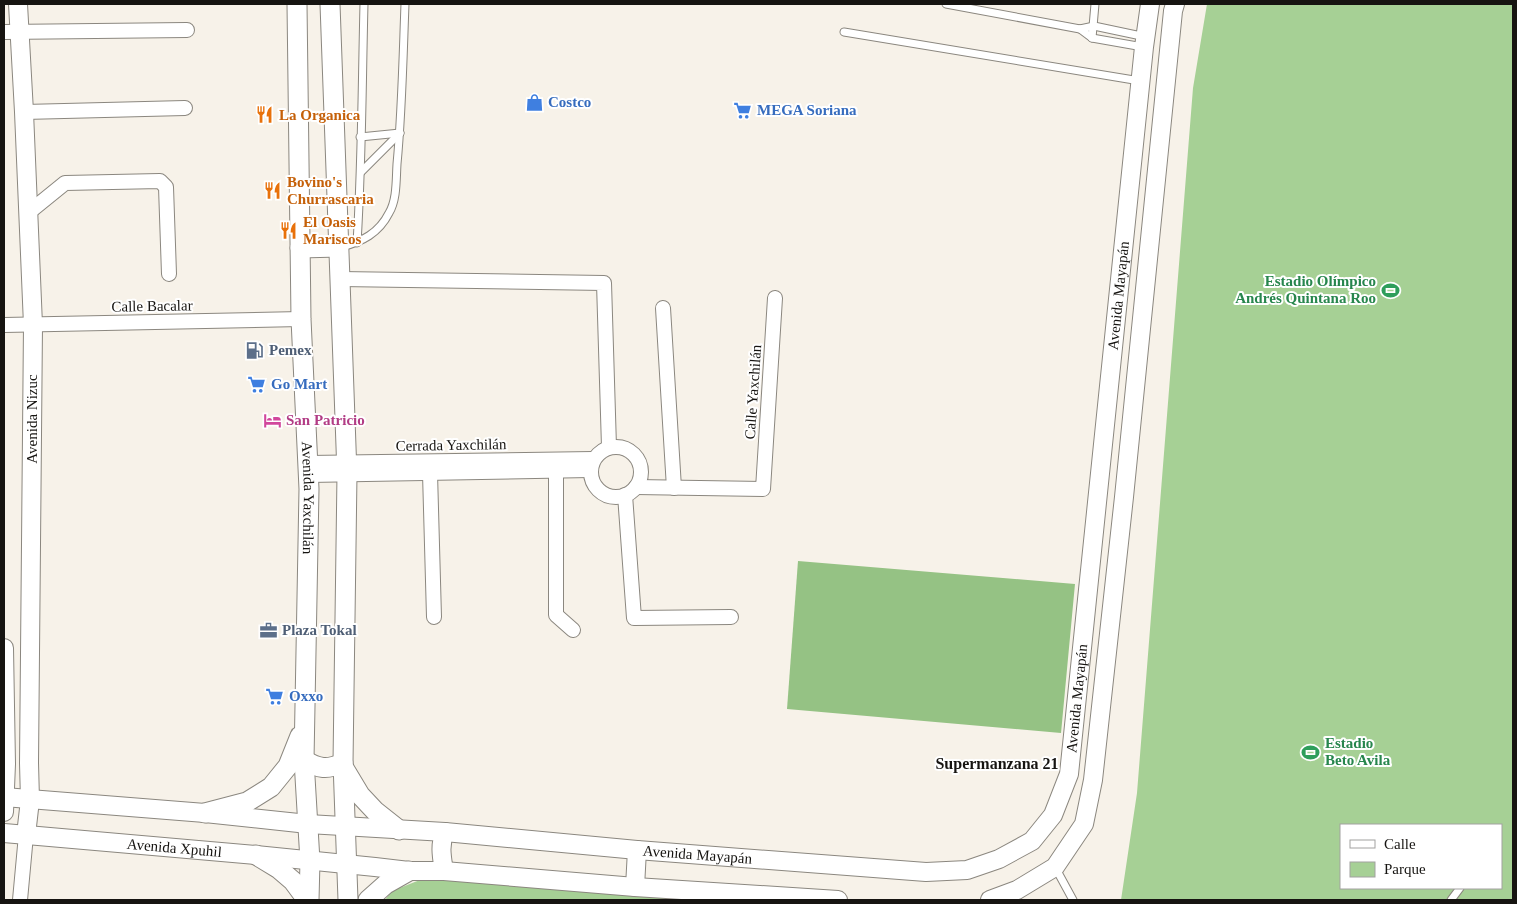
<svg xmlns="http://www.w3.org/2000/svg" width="1517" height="904" font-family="Georgia,serif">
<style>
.green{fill:#a6d095;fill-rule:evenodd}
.forest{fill:#95c284}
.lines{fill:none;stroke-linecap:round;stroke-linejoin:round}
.service-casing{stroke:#8b877f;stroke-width:9}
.minor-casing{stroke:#8b877f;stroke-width:16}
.tertiary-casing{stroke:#8b877f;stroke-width:20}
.secondary-casing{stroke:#8b877f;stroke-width:21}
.service{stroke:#fff;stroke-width:7}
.minor{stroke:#fff;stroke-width:14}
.tertiary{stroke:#fff;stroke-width:18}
.secondary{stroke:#fff;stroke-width:19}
.labels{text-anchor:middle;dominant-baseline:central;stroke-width:4;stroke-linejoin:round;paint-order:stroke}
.shop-label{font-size:15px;font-weight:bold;fill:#366cbe;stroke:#fff;text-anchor:start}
.food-label{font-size:15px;font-weight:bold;fill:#c56008;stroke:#fff;text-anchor:start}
.leisure-label{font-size:15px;font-weight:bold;fill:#27864d;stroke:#fff;text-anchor:end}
.street-label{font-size:15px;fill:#161411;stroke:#fff}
.service-label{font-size:15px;font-weight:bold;fill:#4e5e75;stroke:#fff;text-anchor:start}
.hotel-label{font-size:15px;font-weight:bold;fill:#b23c85;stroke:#fff;text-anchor:start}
.neighbourhood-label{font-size:16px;font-weight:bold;fill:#161411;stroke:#fff}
</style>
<rect width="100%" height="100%" fill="#f7f2e9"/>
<g class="green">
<path d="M1207,4H1513V900H1121L1137,793L1193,88ZM1341,825H1501V888H1341Z"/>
<path d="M430,876L722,900H385L392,891Z"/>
</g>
<path class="forest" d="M798,561L1075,584L1061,733L787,709Z"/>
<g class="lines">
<defs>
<g id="service">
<path d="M946,4L1080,29L1094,26L1146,37"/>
<path d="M1080,29L1092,38L1143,47"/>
<path d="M844,32L1140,81"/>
<path d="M1092,38L1095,4"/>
<path d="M360,137L400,133"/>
<path d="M361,172L400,133"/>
<path d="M357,243C362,163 362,83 364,4"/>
<path d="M341,247C362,242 379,233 389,213C397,200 396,180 397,164C402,111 403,57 405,4"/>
<path d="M1055,867L1073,900"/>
<path d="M1451,900L1460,888"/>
</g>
<g id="minor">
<path d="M4,32L187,30"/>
<path d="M24,112L185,108"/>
<path d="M28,213L65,183L160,181L166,187L169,274"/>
<path d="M340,279L604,283L609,447"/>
<path d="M663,308L674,488"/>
<path d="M4,325L301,319"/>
<circle cx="616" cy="472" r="25"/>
<path d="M308,463L593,459"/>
<path d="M556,470V615L573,630"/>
<path d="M430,473L434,617"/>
<path d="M309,475L590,470"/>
<path d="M636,487L763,489L775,298"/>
<path d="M625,495L634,618L731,617"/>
<path d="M20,900L26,835"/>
</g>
<g id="tertiary">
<path d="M18,4L24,112L33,325L29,763L30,800L26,835"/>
<path d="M4,648L6,764L4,812"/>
<path id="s1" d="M4,797L205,813L308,824L445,832L637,850L926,872L967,870L999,859L1032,841L1053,815L1069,774L1144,47L1150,4"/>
<path id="s2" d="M4,833L256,855L375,867L409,871H444L635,887L838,900"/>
<path d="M444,871C442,858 439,845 445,832"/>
<path d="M635,887L637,850"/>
<path d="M990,900L1017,890L1055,867L1084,824L1093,780L1124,497L1173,11L1175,4"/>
</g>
<g id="secondary">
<path id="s3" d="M297,4L301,319L309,489L304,760L310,861L309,900"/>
<path d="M330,4L347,474L343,763L348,900"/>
<path d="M300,248L339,247"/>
<path d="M304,760C319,769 327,770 343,763"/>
<path d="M345,770L360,795L375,811L399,830"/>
<path d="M205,813L247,802L271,787L288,766L300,736"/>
<path d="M256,855L279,869L293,881L307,900"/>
<path d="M368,900L386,884L409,871"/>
</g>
</defs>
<use href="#service" class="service-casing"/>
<use href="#minor" class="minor-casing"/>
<use href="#tertiary" class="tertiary-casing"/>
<use href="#secondary" class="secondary-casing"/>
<use href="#service" class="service"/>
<use href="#minor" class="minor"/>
<use href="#tertiary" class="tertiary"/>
<use href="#secondary" class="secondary"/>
</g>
<defs>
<symbol id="shop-bare" viewBox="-9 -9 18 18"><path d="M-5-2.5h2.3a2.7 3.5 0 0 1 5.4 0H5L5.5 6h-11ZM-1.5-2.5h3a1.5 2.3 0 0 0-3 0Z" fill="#3f7fe0" stroke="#fff" stroke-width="2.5" paint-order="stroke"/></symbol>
<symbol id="supermarket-bare" viewBox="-9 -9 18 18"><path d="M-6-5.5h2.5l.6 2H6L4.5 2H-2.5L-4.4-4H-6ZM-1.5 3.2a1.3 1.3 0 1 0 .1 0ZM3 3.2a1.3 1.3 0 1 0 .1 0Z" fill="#3f7fe0" stroke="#fff" stroke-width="2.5" paint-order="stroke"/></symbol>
<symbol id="restaurant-bare" viewBox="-9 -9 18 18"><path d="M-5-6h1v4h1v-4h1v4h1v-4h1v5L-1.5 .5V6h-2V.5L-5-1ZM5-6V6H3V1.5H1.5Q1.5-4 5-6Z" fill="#e8710a" stroke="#fff" stroke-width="2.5" paint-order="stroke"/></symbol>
<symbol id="stadium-bare" viewBox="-9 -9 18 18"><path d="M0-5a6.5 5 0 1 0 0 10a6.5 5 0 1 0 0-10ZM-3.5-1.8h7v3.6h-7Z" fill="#2e9e5b" stroke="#fff" stroke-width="2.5" paint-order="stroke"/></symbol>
<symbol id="fuel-bare" viewBox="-9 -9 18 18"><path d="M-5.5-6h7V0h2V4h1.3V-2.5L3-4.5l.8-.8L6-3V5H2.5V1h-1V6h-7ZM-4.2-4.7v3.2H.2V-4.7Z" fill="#5c6f8a" stroke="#fff" stroke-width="2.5" paint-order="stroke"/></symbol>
<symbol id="hotel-bare" viewBox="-9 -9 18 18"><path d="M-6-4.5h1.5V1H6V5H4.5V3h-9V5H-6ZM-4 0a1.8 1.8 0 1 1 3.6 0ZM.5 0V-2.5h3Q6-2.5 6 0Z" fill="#d1479c" stroke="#fff" stroke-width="2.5" paint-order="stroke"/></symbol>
<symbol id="office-bare" viewBox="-9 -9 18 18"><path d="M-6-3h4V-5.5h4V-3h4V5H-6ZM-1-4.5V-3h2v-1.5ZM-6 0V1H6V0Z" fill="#5c6f8a" stroke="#fff" stroke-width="2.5" paint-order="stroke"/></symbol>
</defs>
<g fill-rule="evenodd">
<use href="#shop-bare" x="522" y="90" width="25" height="25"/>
<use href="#supermarket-bare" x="730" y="98" width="25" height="25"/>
<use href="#restaurant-bare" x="252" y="102" width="25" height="25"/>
<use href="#restaurant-bare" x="260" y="178" width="25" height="25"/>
<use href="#restaurant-bare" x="276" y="218" width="25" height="25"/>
<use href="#stadium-bare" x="1378" y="278" width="25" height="25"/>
<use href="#fuel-bare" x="242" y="338" width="25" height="25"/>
<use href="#supermarket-bare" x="244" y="372" width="25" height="25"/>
<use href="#hotel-bare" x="260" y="408" width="25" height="25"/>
<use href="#office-bare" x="256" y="618" width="25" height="25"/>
<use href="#supermarket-bare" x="262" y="684" width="25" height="25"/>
<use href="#stadium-bare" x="1298" y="740" width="25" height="25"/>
</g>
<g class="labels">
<g class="shop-label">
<text x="548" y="102">Costco</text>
<text x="757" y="110">MEGA Soriana</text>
<text x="271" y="384">Go Mart</text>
<text x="289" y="696">Oxxo</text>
</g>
<g class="food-label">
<text x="279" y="115">La Organica</text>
<text x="287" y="182">Bovino's<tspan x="287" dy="17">Churrascaria</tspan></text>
<text x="303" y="222">El Oasis<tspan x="303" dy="17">Mariscos</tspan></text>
</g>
<g class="leisure-label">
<text x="1376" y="281">Estadio Olímpico<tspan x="1376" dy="17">Andrés Quintana Roo</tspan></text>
<text x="1325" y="743" text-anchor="start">Estadio<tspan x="1325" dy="17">Beto Avila</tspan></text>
</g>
<g class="street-label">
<text stroke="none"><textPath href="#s1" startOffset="1596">Avenida Mayapán</textPath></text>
<text transform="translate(152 306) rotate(-1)">Calle Bacalar</text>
<text transform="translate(753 392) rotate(-86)">Calle Yaxchilán</text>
<text transform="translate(32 419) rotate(-90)">Avenida Nizuc</text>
<text transform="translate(451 445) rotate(-1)">Cerrada Yaxchilán</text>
<text stroke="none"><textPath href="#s3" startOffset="494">Avenida Yaxchilán</textPath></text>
<text stroke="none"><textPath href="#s1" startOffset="1191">Avenida Mayapán</textPath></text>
<text stroke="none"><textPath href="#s2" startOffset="171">Avenida Xpuhil</textPath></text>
<text stroke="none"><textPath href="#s1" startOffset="696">Avenida Mayapán</textPath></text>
</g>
<g class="service-label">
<text x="269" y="350">Pemex</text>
<text x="282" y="630">Plaza Tokal</text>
</g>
<g class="hotel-label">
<text x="286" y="420">San Patricio</text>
</g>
<g class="neighbourhood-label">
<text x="997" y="763">Supermanzana 21</text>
</g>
</g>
<rect width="1517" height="904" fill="none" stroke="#161411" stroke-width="10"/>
<rect x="1340" y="824" width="162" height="65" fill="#ffffff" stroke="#a2a1a0"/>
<rect x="1350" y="840" width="25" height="8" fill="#ffffff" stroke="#a2a1a0"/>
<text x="1384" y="849" font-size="15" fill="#161411">Calle</text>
<rect x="1350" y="862" width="25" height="15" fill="#a6d095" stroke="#a2a1a0"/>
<text x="1384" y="874" font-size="15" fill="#161411">Parque</text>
</svg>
